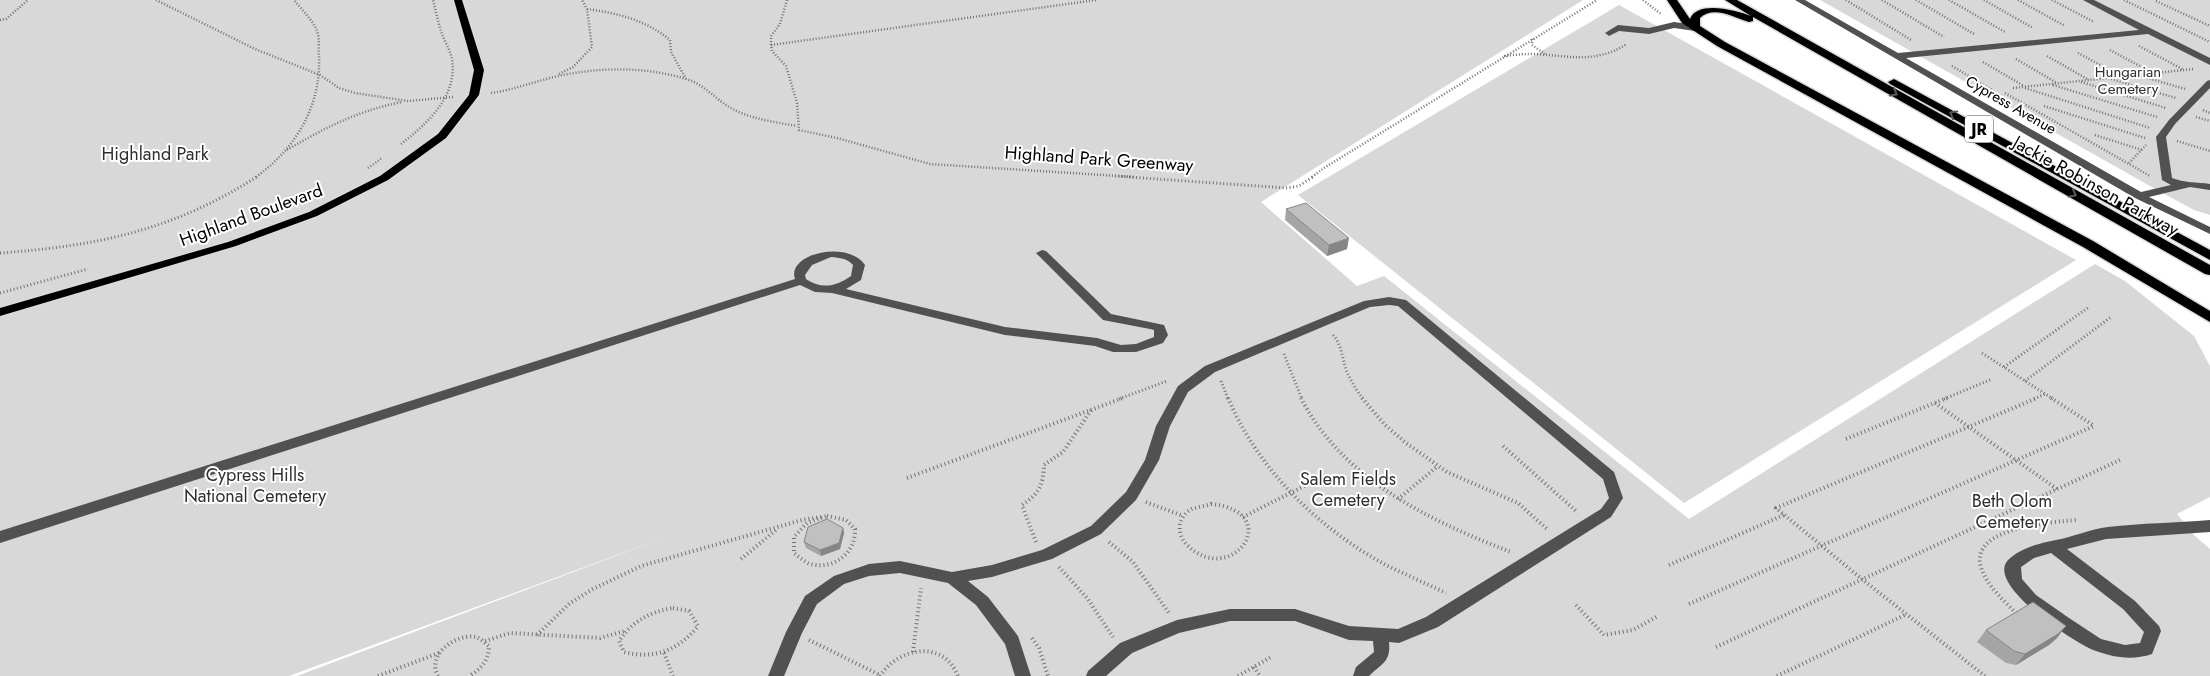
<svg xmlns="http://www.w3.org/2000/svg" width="2210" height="676" font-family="Jost,sans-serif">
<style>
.green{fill:#d8d8d8}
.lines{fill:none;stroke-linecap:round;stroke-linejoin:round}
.major-casing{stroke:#dbdbdb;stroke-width:3}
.highway-casing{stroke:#dbdbdb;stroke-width:3}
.path-far2{stroke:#737373;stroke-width:2.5;stroke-dasharray:1 2;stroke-linecap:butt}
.path-far1{stroke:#737373;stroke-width:3;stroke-dasharray:1 2.5;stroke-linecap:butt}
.path{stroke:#737373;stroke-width:4;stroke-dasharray:1 3;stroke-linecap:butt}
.minor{fill:#515151;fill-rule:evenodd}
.major{fill:#000;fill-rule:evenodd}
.highway{fill:#000;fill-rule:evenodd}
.wall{fill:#a5a5a5}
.shaded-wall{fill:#868686}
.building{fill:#c0c0c0;stroke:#868686}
.oneway{stroke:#595959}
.labels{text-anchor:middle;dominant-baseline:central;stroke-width:4;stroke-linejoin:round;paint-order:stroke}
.far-park-label{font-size:15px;fill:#2f2f2f;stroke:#fff}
.far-street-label{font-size:15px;fill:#000;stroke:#fff}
.shield{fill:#fff;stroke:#4c4c4c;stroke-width:1}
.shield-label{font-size:16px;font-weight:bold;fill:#000}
.park-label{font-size:18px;fill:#2f2f2f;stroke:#fff}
.street-label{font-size:18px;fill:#000;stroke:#fff}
</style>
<rect width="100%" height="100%" fill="#fff"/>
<g class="green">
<path d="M0,0H1583L1261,202L1357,286L1384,276L1689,519L2095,264L2125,281L2194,336L2210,366V497L2177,514L2195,536L2210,549V676H297L669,536L289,676H0Z"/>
<path d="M1820,0H2210V215L2194,210L2159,191Z"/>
<path d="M1619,5L2076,260L1684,503L1298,195Z"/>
</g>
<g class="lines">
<defs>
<path id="major" d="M454,0H462L484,70L479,95L446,138L388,180L317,216L236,246L0,316V308L228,242L309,212L380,176L438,134L469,95L474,70Z"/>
<g id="highway">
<path d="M1667,0H1677L1690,19C1697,0 1736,10 1751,16L1725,0H1737L2210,265V275L2205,274L1753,17V21L1749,22C1734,18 1714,5 1700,18V26L1725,42L2093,241L2210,311V322L2083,247L1717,46L1682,23Z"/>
<path d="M1894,79L2210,250V260L1890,84L1888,82Z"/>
</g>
</defs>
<use href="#major" class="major-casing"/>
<use href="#highway" class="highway-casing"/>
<g class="path-far2">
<path d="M156,0L255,49L320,75L339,88L355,93L408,101L453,97"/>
<path d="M787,0L780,24L771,36V45L772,51L786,66L797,103L799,130L837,138L930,164L1134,177"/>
<path d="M1643,0L1661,14"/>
<path d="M1846,0L1911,40"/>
<path d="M1882,0L1944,37"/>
<path d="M1916,0L1974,34"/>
<path d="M1949,0L2005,32"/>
<path d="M1984,0L2033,28"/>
<path d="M2018,0L2065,26"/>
<path d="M2052,0L2094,22"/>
<path d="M2124,0L2210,42"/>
<path d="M2156,1L2210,26"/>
<path d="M587,9C617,13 646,20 670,40L671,52L686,79"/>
<path d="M0,20L6,19L28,0"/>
<path d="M1532,39V45L1545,54"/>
<path d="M771,45L1096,0"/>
<path d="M2139,46L2184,70"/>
<path d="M2110,50L2153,73"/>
<path d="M2078,53L2121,76"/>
<path d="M1504,56C1513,55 1522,54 1532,54C1568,55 1593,65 1627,44"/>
<path d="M2047,56L2089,80"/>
<path d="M2016,59L2057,83"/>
<path d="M1983,62L2024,86"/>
<path d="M1952,66L1992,90"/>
<path d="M559,74L573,67L592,47L587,9L582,0"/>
<path d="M2141,76L2185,89"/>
<path d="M2111,79L2176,98"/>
<path d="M2081,82L2166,108"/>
<path d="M2053,85L2157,117"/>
<path d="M2013,88L2194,69"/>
<path d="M2025,88L2150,128"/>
<path d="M491,93C513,90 533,82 554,77C597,67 644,66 686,79C704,84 715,99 731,108C750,119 775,122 797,126"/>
<path d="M2005,93L2150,176"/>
<path d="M2044,106L2145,138"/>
<path d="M2203,110L2210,113"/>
<path d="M2196,117L2210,121"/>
<path d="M2095,135L2142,150"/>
<path d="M2177,141L2210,151"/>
<path d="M401,144C427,124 458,96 452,59C450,50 445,42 442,34C438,23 436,11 433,0"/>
<path d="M287,150C324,128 360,110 402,102"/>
<path d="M2129,163L2146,145"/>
<path d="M368,168L382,158"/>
<path d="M256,177C295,149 321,107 319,57C318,49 320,39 317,31C312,19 302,10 294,0"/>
<path d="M1312,177L1324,168L1597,0"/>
</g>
<g class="path-far1">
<path d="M1115,176L1286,188L1299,186L1314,176"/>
<path d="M0,253C98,246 174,230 258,176"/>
<path d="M0,293L88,269"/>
<path d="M1333,335C1342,344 1342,359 1347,372C1351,381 1357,391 1363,399"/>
<path d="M1982,353L2053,399"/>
<path d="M1284,354L1302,399"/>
<path d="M2004,367L2089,307"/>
<path d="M1221,381L1228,399"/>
<path d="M2025,381L2111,317"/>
<path d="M1119,399L1167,381"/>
<path d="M1944,399L1992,379"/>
<path d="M2034,399L2045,394"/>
</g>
<g class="path">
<path d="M1228,398C1258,469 1317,527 1384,564C1404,574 1425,583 1446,593"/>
<path d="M1301,398C1342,479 1430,521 1511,552"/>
<path d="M1362,398L1385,425L1406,443L1447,472L1518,503L1547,529"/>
<path d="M2051,398L2093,425"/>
<path d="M1935,403L2057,489"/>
<path d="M1846,439L1947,398"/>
<path d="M1503,446L1576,511"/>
<path d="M907,478L1123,398"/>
<path d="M1398,499L1438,466"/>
<path d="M1146,502L1183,516"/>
<path d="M1211,504C1287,512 1231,590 1186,544C1176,533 1178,516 1192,509C1198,507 1205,506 1211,504Z"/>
<path d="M827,516L846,520L855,529C856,553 834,570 810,564C805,562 799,557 794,553V537L807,523Z"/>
<path d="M1243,517L1314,481"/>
<path d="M1036,542L1022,505C1039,494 1043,485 1044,465L1063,452L1092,409"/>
<path d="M1109,542L1133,562L1169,613"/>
<path d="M741,559L776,530"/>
<path d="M1669,565L1784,515"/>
<path d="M1059,567L1087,598L1113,637"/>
<path d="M1689,604L2094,426"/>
<path d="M1576,605L1604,635L1633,630L1658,616"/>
<path d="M673,608L689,611L698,626C679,650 654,660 624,652L619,641C633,621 649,612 673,608Z"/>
<path d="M2016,613C2003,600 1983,582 1980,563C1975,527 2052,522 2077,520"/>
<path d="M537,635L570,603L593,589L641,566L802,520L821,517"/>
<path d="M1032,638L1039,648L1048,676"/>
<path d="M809,640L880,675"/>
<path d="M485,641L510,633L600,638L625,631"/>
<path d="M1716,647L2120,460"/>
<path d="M913,652L921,588"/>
<path d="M664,653L673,676"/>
<path d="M1254,667L1260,676"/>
<path d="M378,676L439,653"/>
<path d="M438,676C426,655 456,633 476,637C481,639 485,643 489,646C489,660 481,669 469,676"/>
<path d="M880,676C899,647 943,639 958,676"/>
<path d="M1238,676L1271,657"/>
<path d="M1777,676L1907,614"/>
<path d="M1985,676L1863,580L1776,508L2037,398"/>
</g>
<g class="minor">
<path d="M1795,0H1805L1898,53L2139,30L2083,0H2094L2210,58V65L2148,34L1906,58L2141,192L2171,185L2162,180L2156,137L2169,120L2207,81L2210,80V88L2175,124L2166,137L2172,178C2184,183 2197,182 2210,184V190L2190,187L2149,197L2210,227V234L2135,198Z"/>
<path d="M1674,22L1695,25L1699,28L1695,31L1674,28L1649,34L1619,31L1609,36L1605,33L1618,25L1649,28Z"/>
<path d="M1042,250L1046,251L1111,314L1164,325L1168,335L1163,343L1136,352H1113L1095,346L1005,335L832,293L815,292L800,285L0,543V531L795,279C786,254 847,239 865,265L861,280L846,289L1005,327L1097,338L1121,345L1136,344L1154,337V330L1150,329L1103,320L1036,253ZM831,257C840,258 847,258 853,265L851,276C837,286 822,290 806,279L805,275L812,265Z"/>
<path d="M1389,297L1406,300L1614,472L1623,498L1611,517L1438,627L1399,643L1389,642C1391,662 1382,663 1369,676H1353L1356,667L1374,652L1373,641L1349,640L1295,621H1230L1179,633L1132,653L1106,676H1086L1088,671L1120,643L1177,620L1230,609H1295L1349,626L1398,629L1426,617L1601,509L1609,498L1603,479L1398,306L1389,305L1370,307L1215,372L1188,392L1170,426L1159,460L1136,500L1101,534L1052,559L992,577L968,581L988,597L1018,636L1031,676H1015L1005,644L976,605L948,583L900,573L869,576L844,584L817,604L802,633L784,676H768L786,632L805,596L834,576L869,564L900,561L952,572L992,565L1042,550L1091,526L1126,492L1145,460L1156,426L1178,386L1205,366L1364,301Z"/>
<path d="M2210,520V532L2106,539L2067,549L2135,601L2159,626L2161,631L2152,654C2131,661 2112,657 2093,650C2074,642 1985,585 2008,560C2020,548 2040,543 2056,540C2073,537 2090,529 2108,527C2141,523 2176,523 2210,520ZM2051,553L2123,609L2144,632L2140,643L2125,645L2101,639L2069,618L2036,595L2022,579L2021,567L2034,558Z"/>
</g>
<use href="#major" class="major"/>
<use href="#highway" class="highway"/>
</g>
<g class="wall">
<path d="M1286,209L1347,249L1327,256L1285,220Z"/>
<path d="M843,528L844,533L840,549L821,556L806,548L804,542Z"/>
<path d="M1986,630L2057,638L2049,645L2016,665L2006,663L1977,642Z"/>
</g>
<g class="shaded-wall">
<path d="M1349,238L1347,249L1327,256L1329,245Z"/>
<path d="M843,528L844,533L840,549L821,556L820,550Z"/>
<path d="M2066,626L2057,638L2049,645L2016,665L2025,654Z"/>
</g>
<g class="building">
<path d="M1306,203L1349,238L1329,245L1286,209Z"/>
<path d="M827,519L843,528L839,543L820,550L804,542L808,527Z"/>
<path d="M2033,602L2066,626L2058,634L2025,654L2014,651L1986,630Z"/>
</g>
<defs><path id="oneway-chevron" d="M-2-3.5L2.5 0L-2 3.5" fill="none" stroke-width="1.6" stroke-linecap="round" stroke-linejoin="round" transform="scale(1.25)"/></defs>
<g class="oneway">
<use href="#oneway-chevron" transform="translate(1894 93) rotate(29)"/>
<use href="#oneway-chevron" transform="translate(1953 114) rotate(-151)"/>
<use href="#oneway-chevron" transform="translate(2073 194) rotate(29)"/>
</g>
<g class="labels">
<g class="far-park-label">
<text x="2128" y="72">Hungarian<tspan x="2128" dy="17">Cemetery</tspan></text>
</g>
<g class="far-street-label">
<text transform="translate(2011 105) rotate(30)">Cypress Avenue</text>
</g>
<rect class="shield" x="1965" y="115.5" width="28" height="27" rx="4"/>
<g class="shield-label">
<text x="1979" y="129">JR</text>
</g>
<g class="park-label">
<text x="155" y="154">Highland Park</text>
<text x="255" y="475">Cypress Hills<tspan x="255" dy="21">National Cemetery</tspan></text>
<text x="1348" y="479">Salem Fields<tspan x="1348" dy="21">Cemetery</tspan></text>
<text x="2012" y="501">Beth Olom<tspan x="2012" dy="21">Cemetery</tspan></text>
</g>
<g class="street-label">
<text transform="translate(1099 159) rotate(4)">Highland Park Greenway</text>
<text transform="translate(2096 186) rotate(29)">Jackie Robinson Parkway</text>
<text transform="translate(251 215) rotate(-20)">Highland Boulevard</text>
</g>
</g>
</svg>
